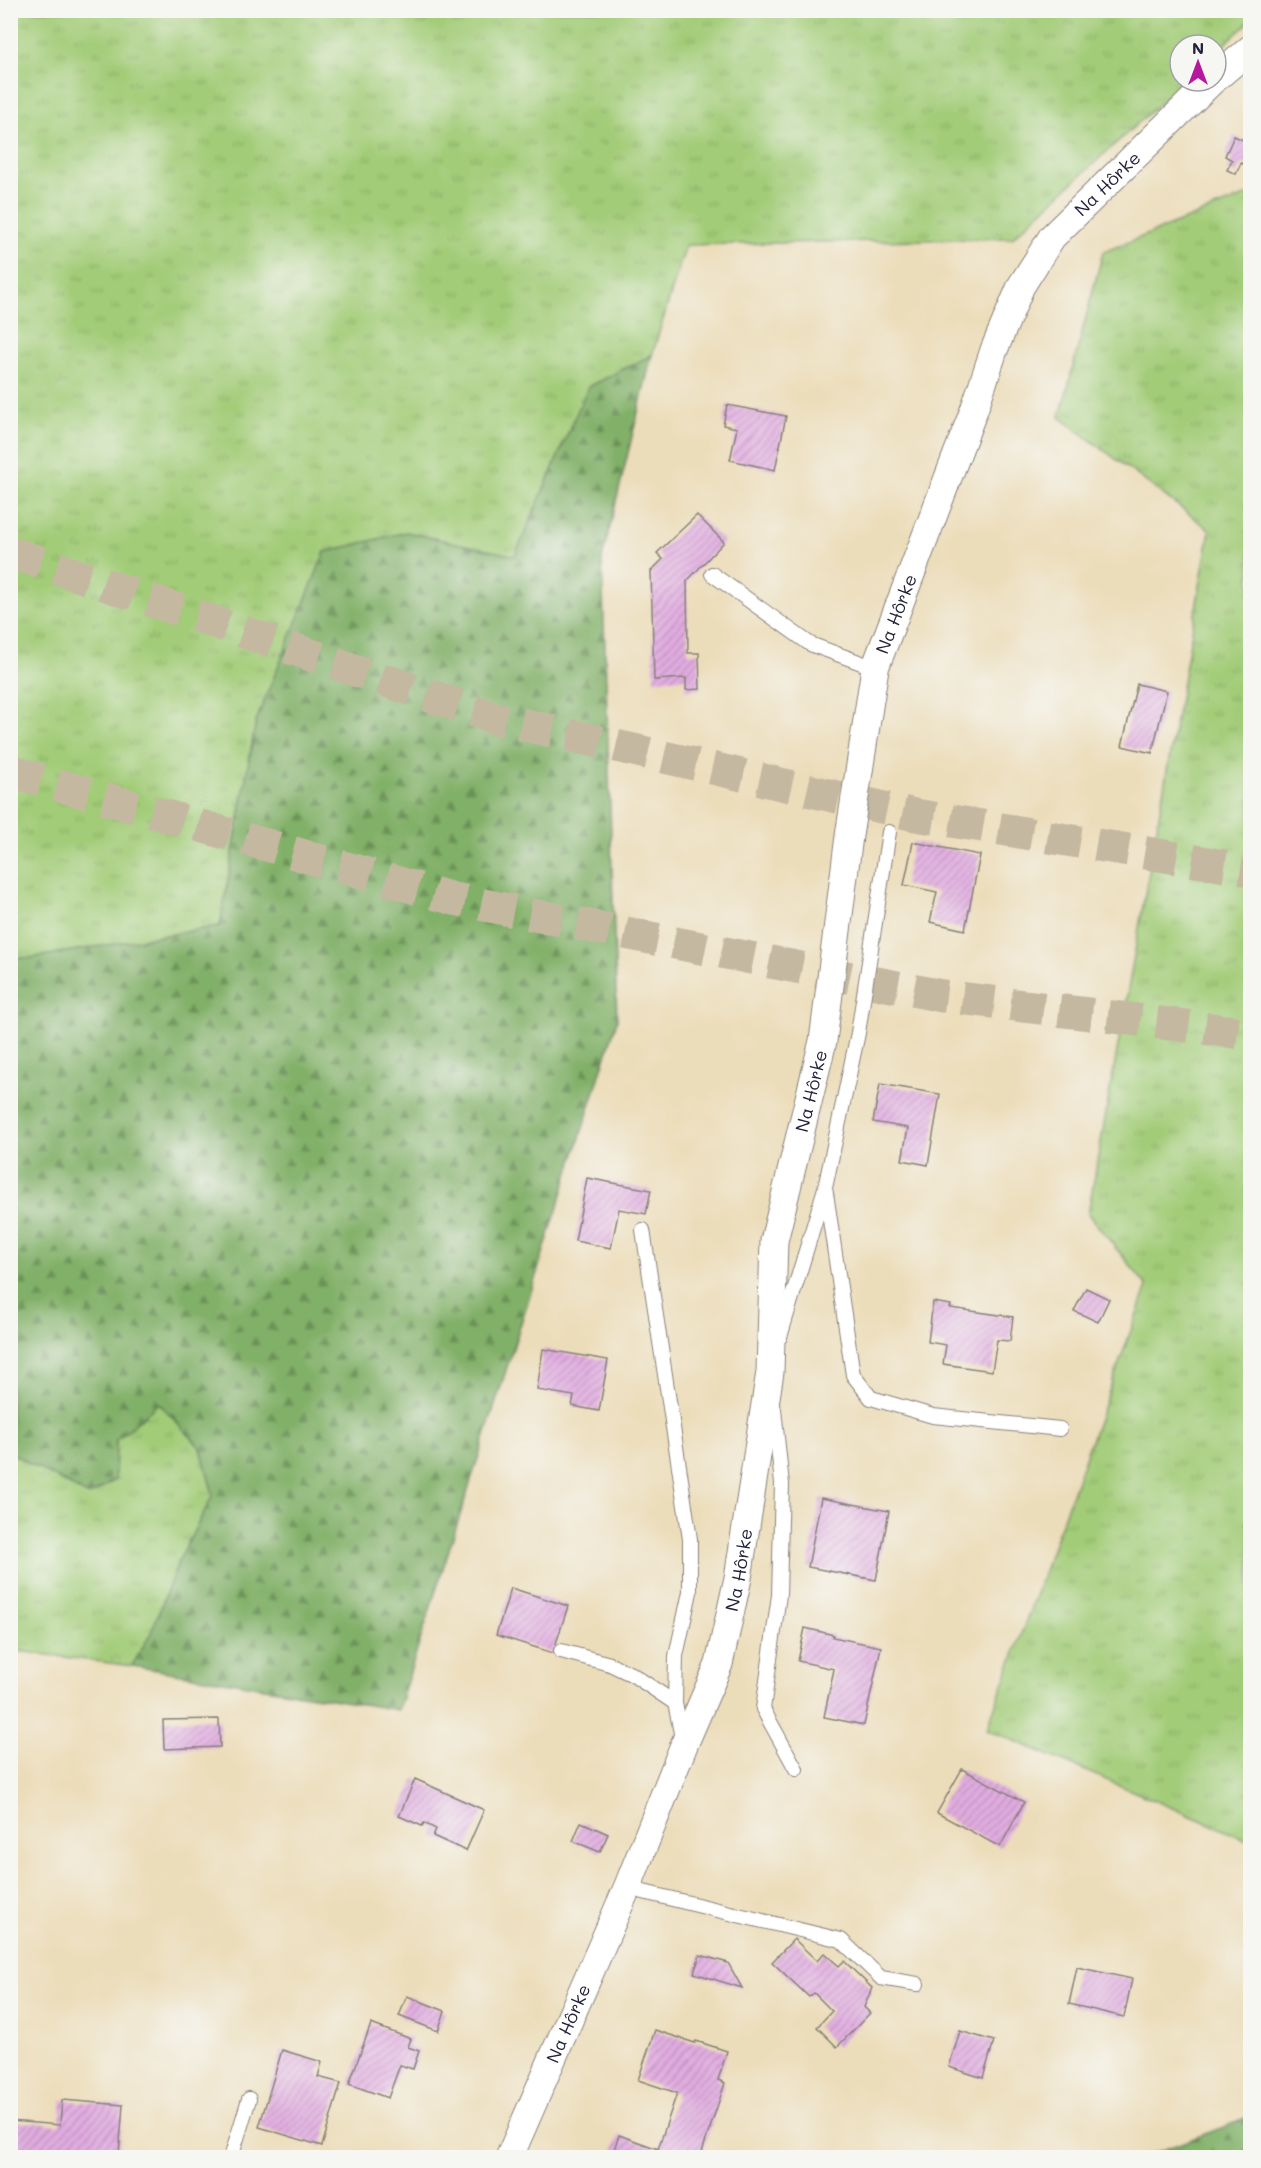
<svg xmlns="http://www.w3.org/2000/svg" width="1261" height="2168" font-family="Mali,sans-serif">
<style>
.grass{fill:url(#grass-tufts);stroke:#627759;stroke-width:1.5}
.forest{fill:url(#forest-firs);stroke:#526952;stroke-width:1.5}
.building{fill:url(#building-hatch)}
.lines{fill:none;stroke-linecap:round;stroke-linejoin:round}
.motorway-tunnel{stroke:#c4b8a1;stroke-width:33;stroke-dasharray:33 16;stroke-linecap:butt}
.service-casing{stroke:#87807a;stroke-width:16}
.minor-casing{stroke:#87807a;stroke-width:29}
.service{stroke:#fff;stroke-width:14}
.minor{stroke:#fff;stroke-width:27}
.labels{text-anchor:middle;dominant-baseline:central;stroke-width:4.5;stroke-linejoin:round;paint-order:stroke}
.street-label{font-size:18px;fill:#22223b;stroke:#f6f6f2}
</style>
<defs>
<pattern id="grass-tufts" width="24" height="20" patternUnits="userSpaceOnUse" patternTransform="scale(1.5)"><rect width="24" height="20" fill="#a2cc77"/><path d="M3 7l-1-3M5 7V3M7 7l1-3M15 17l-1-3M17 17v-4M19 17l1-3" fill="none" stroke="#8baf68"/></pattern>
<pattern id="forest-firs" width="22" height="20" patternUnits="userSpaceOnUse" patternTransform="scale(1.5)"><rect width="22" height="20" fill="#81b068"/><path d="M5 1l3.5 6h-7zM16 11l3.5 6h-7z" fill="#698f57"/></pattern>
<pattern id="building-hatch" width="6" height="6" patternUnits="userSpaceOnUse" patternTransform="scale(1.5)"><rect width="6" height="6" fill="#e2ade1"/><path d="M-1 1l2-2M0 6l6-6M5 7l2-2" fill="none" stroke="#b78cb8"/></pattern>
</defs>
<rect width="100%" height="100%" fill="#f6f6f2"/>
<filter id="ink" filterUnits="userSpaceOnUse"><feTurbulence type="fractalNoise" baseFrequency=".0167" numOctaves="2"/><feDisplacementMap in="SourceGraphic" scale="12" xChannelSelector="R" yChannelSelector="G"/><feConvolveMatrix kernelMatrix="1 2 1 2 8 2 1 2 1" color-interpolation-filters="sRGB"/></filter>
<filter id="wash" filterUnits="userSpaceOnUse"><feTurbulence type="fractalNoise" baseFrequency=".008" numOctaves="4" result="noise"/><feDisplacementMap in="SourceGraphic" scale="24" xChannelSelector="R" yChannelSelector="G"/><feGaussianBlur stdDeviation="1.35" result="paint"/><feColorMatrix in="noise" values="0 0 0 0 0 0 0 0 0 0 0 0 0 0 0 0 0 1.4 0 .05"/><feComposite in="paint" operator="in"/></filter>
<g filter="url(#wash)">
<rect width="100%" height="100%" fill="#ecddba"/>
<g class="grass">
<path d="M1250,10V21L1216,52V45H1180V81H1184L1012,238L686,245L652,355L588,387L515,556L406,532L256,721L220,926L30,958H11L10,11Z"/>
<path d="M1250,194V1841L987,1729L1147,1286L1088,1214L1210,530L1060,417L1103,252Z"/>
<path d="M159,1403L201,1448L213,1495L179,1560L151,1633L132,1666L11,1650V1453L89,1496L115,1480L116,1440Z"/>
</g>
<g class="forest">
<path d="M652,355L602,559L617,1021L398,1710L132,1666L151,1633L179,1560L213,1495L201,1448L159,1403L116,1440L115,1480L89,1496L11,1453V958H30L220,926L256,721L325,552L406,532L515,556L588,387Z"/>
<path d="M1250,2117V2157H1144Z"/>
</g>
<g id="blocks">
<g class="building">
<path d="M1234,136L1250,143V158L1247,166L1241,163L1236,174L1227,170L1232,160L1225,156Z"/>
<path d="M727,405L786,416L775,470L730,460L737,428L723,425Z"/>
<path d="M697,515L724,542L687,581L688,653H699L700,689L686,690V678L654,680L651,571L663,559L657,553Z"/>
<path d="M1137,684L1167,691L1152,753L1122,746Z"/>
<path d="M913,842L980,855L965,930L930,922L937,892L904,885Z"/>
<path d="M880,1084L940,1094L928,1165L902,1160L908,1128L873,1122Z"/>
<path d="M587,1178L651,1190L646,1214L619,1209L611,1248L575,1241Z"/>
<path d="M1086,1288L1109,1299L1098,1322L1074,1311Z"/>
<path d="M933,1302L951,1305L950,1308L1013,1317L1010,1341L997,1340L992,1371L943,1364L946,1345L928,1342Z"/>
<path d="M543,1349L608,1360L599,1411L572,1406L574,1396L537,1390Z"/>
<path d="M821,1498L889,1511L876,1580L808,1567Z"/>
<path d="M511,1588L568,1606L553,1653L496,1635Z"/>
<path d="M805,1628L834,1635L833,1637L881,1647L864,1725L824,1717L834,1669L798,1661Z"/>
<path d="M219,1719L220,1747L164,1749L163,1720Z"/>
<path d="M962,1769L1024,1802L1000,1847L937,1813Z"/>
<path d="M415,1779L484,1810L466,1851L433,1836L436,1829L424,1823L422,1826L399,1816Z"/>
<path d="M581,1822L608,1834L600,1852L573,1841Z"/>
<path d="M794,1939L817,1961L824,1953L839,1966L844,1961L872,1988L864,2007L870,2013L837,2047L817,2027L832,2011L814,1993L809,1997L772,1962Z"/>
<path d="M700,1955L728,1963L742,1988L694,1973Z"/>
<path d="M1077,1967L1132,1979L1124,2017L1069,2004Z"/>
<path d="M407,1996L445,2011L438,2031L399,2016Z"/>
<path d="M371,2024L411,2039L408,2047L419,2051L413,2069L400,2065L388,2098L349,2084Z"/>
<path d="M655,2030L695,2043L696,2041L727,2051L718,2080L725,2083L700,2158H611L619,2135L658,2149L677,2093L638,2080Z"/>
<path d="M960,2031L994,2041L983,2078L949,2067Z"/>
<path d="M282,2050L322,2062L318,2077L341,2083L322,2146L259,2127Z"/>
<path d="M62,2100L123,2105L119,2155L75,2151V2158H10V2121L60,2125Z"/>
</g>
</g>
</g>
<g filter="url(#ink)">
<use href="#blocks" fill-opacity="0" stroke="#87807a" stroke-width="1.5"/>
<g class="lines">
<g class="motorway-tunnel">
<path d="M10,552L495,718L915,815L1250,870"/>
<path d="M10,770L27,776L454,899L942,996L1250,1034"/>
</g>
<defs>
<g id="service">
<path d="M712,574L810,644L875,668"/>
<path d="M826,1193L853,1375L871,1398L933,1416L1060,1429"/>
<path d="M643,1230L690,1539V1592L676,1656L675,1703L682,1738"/>
<path d="M780,1337L825,1188L858,1033L889,832"/>
<path d="M774,1409L782,1484L779,1595L763,1709L796,1769"/>
<path d="M561,1651L610,1664L633,1675L675,1703"/>
<path d="M627,1888L841,1940L881,1978L917,1984"/>
<path d="M231,2158L249,2099"/>
</g>
<g id="minor">
<path d="M1216,78L1250,49"/>
<path id="s1" d="M509,2158L627,1888L684,1745L719,1664L738,1578L770,1372L774,1241L823,1041L849,836L875,668L974,410L994,350L1021,286L1052,237L1212,81"/>
</g>
</defs>
<use href="#service" class="service-casing"/>
<use href="#minor" class="minor-casing"/>
<use href="#service" class="service"/>
<use href="#minor" class="minor"/>
</g>
</g>
<g class="labels">
<g class="street-label">
<text stroke="none"><textPath href="#s1" startOffset="2091">Na Hôrke</textPath></text>
<text stroke="none"><textPath href="#s1" startOffset="1605">Na Hôrke</textPath></text>
<text stroke="none"><textPath href="#s1" startOffset="1119">Na Hôrke</textPath></text>
<text stroke="none"><textPath href="#s1" startOffset="633">Na Hôrke</textPath></text>
<text stroke="none"><textPath href="#s1" startOffset="147">Na Hôrke</textPath></text>
</g>
</g>
<rect width="1261" height="2168" fill="none" stroke="#f6f6f2" stroke-width="36"/>
<g transform="translate(1198 63)"><circle r="28" fill="#f6f6f2" stroke="#a1a1a9" stroke-width="1.5"/>
<path d="M0-4.5L10 22L0 15L-10 22Z" fill="#b5179e"/>
<text y="-9" font-size="16" font-weight="bold" text-anchor="middle" fill="#22223b">N</text>
</g>
</svg>
